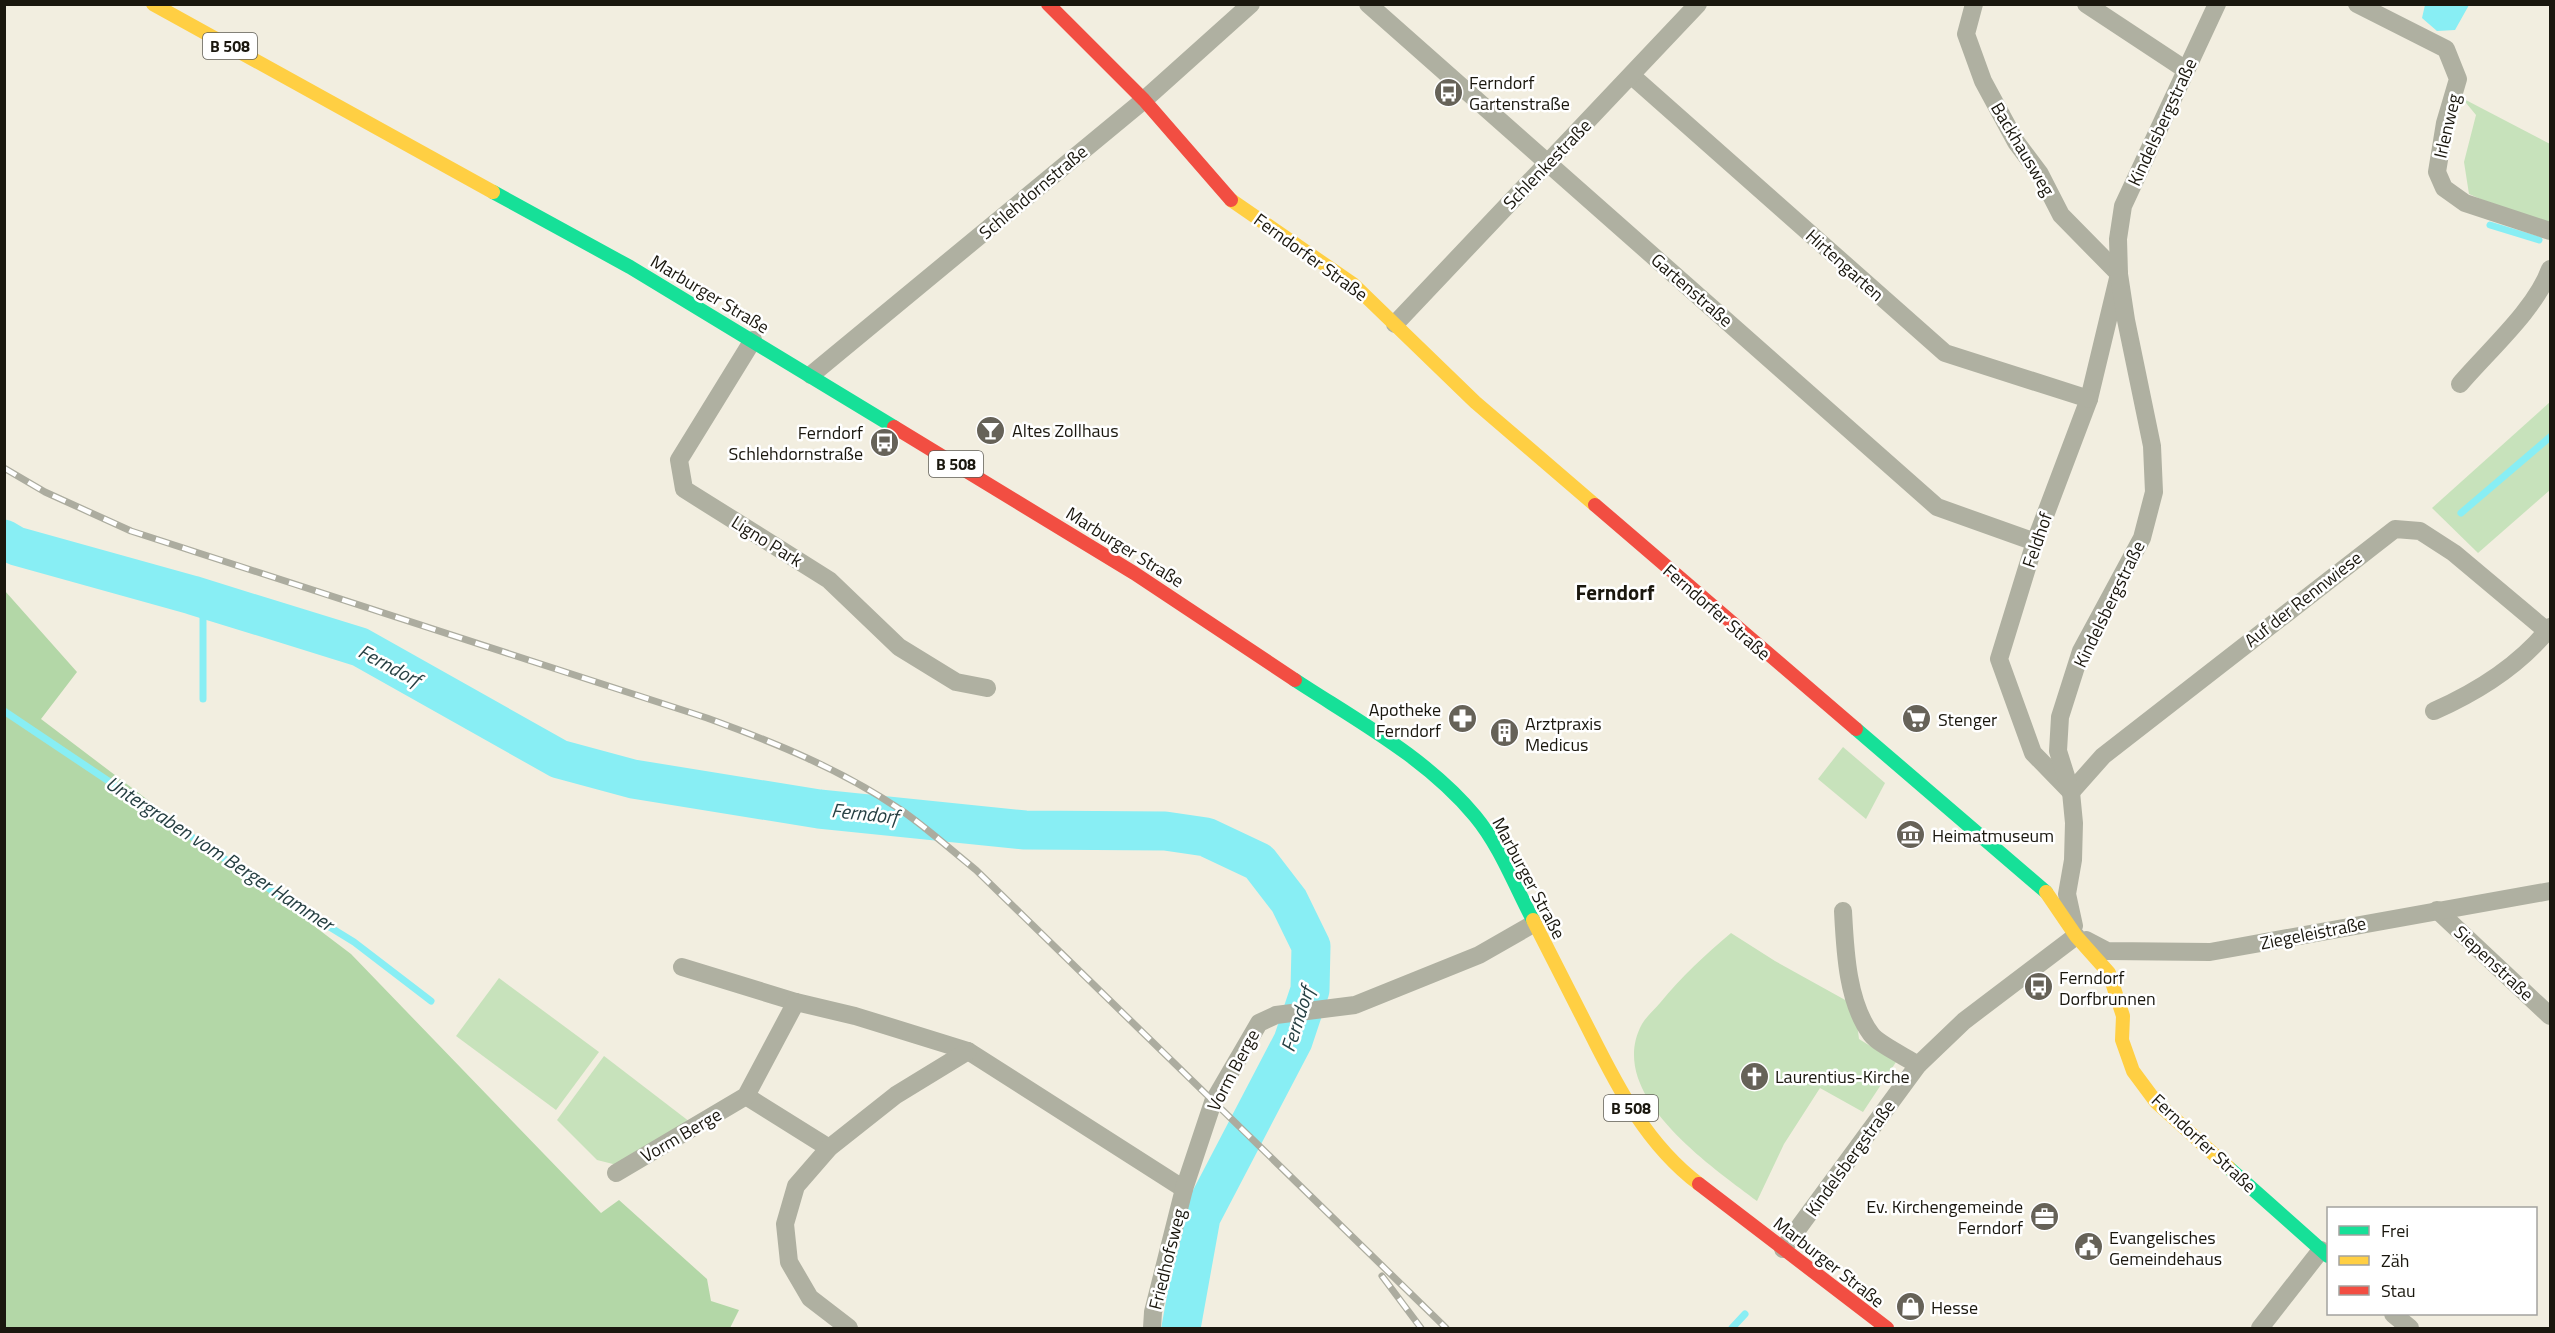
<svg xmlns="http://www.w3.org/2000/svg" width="2555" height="1333" font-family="'Titillium Web',sans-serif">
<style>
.green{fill:#c7e2bb}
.forest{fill:#b3d7a7}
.water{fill:#88eef4}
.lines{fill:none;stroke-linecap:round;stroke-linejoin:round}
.stream{stroke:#88eef4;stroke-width:7}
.river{stroke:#88eef4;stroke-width:39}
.street{stroke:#afb0a1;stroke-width:18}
.fast{stroke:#16e098;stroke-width:14}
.slow{stroke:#ffcf43;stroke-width:14}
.jam{stroke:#f24e42;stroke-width:14}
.rail-casing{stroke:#acac9f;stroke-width:7}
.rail{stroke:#fff;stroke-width:4.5;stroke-dasharray:14;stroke-linecap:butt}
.labels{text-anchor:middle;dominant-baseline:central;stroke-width:5;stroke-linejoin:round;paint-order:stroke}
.shield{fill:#fff;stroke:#5f5d56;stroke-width:1.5}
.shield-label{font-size:16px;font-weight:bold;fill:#1a170e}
.poi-label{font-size:18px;fill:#1a170e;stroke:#fff;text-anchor:start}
.street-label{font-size:18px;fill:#1a170e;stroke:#fff}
.water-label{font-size:20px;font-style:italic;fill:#274043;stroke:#fff}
.quarter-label{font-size:21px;font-weight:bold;fill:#1a170e;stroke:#fff}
</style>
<rect width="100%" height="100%" fill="#f2eee0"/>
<g class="green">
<path d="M2462,98L2550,144V223L2501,208L2469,194L2464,162L2476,115Z"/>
<path d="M2550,402V490L2478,553L2432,508Z"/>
<path d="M1843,747L1885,783L1866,819L1818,779Z"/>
<path d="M1731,933L1775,961L1847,1001L1857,1023L1859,1039L1896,1062L1863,1112L1820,1088L1784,1144L1757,1201C1711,1166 1604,1094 1642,1024C1646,1017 1654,1010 1660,1003C1681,977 1705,955 1731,933Z"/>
<path d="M499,978L599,1052L556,1110L456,1036Z"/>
<path d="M604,1056L690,1122L617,1165L597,1160L557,1120Z"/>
</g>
<path class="forest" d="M5,591L77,672L41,719L351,954L601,1213L619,1200L707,1279L711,1301L739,1310L730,1328H5Z"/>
<path class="water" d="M2425,5V4L2469,5L2455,30L2437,31L2422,18Z"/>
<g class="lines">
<g class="stream">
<path d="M2490,225L2539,240"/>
<path d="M2461,513L2550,437"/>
<path d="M192,595L203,617V699"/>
<path d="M4,711L289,902L354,942L431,1001"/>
<path d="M1732,1328L1745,1314"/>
</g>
<path class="river" d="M4,539L16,546L192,595L360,647L559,759L633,779L819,809L1025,830L1165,831L1206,837L1259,862L1289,901L1311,946L1310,990L1293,1041L1201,1217L1181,1328"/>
<g class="street">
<path d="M1368,4L1937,507L2035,542"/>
<path d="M1974,4L1966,34L1983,81L2016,142L2040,174L2061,215L2119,274L2089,399L2035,542L1999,659L2033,753L2070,791"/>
<path d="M2086,4L2186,70"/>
<path d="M2357,4L2446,49L2458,79L2445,123L2437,172L2444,188L2465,203L2550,231"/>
<path d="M1632,76L1945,353L2089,399"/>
<path d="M1395,324L1698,4"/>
<path d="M753,340L679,460L684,489L829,580L899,647L956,682L987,688"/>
<path d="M811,375L1144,100L1251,4"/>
<path d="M2460,384C2488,351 2536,309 2550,269"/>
<path d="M2434,711C2477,692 2517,667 2547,631"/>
<path d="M2071,792L2103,756L2395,529L2420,531L2454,553L2547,631L2550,627"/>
<path d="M2437,910L2550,1016"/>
<path d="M1843,911C1845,949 1847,1002 1871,1034C1878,1044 1906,1057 1918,1065"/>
<path d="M2074,926L2067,894L2073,860L2074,823L2071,792L2058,751L2060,717L2081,651L2142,538L2154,492L2152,446L2126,320L2119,274L2118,239L2123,206L2217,4"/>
<path d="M2086,940L2107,951L2210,952L2550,891"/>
<path d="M682,967L796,1002"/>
<path d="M746,1096L829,1148"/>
<path d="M616,1173L746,1096L796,1002L855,1016L968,1051L1184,1189"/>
<path d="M1783,1249L1918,1065L1964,1021L2076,936"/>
<path d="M2393,1314L2410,1328"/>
<path d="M849,1328L810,1298L789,1262L785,1224L796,1186L829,1148L896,1095L968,1051"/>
<path d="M1152,1328L1153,1312L1184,1189L1213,1102L1259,1023L1276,1015L1355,1005L1479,955L1533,924"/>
<path d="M2260,1328L2321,1250"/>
</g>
<g class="fast">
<path d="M493,192L630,267L894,427"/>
<path d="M1295,680C1356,720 1427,758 1475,816C1500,846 1515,886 1533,920"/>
<path d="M1856,729L2046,892"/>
<path d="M2229,1168L2328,1256"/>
</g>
<g class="slow">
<path d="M153,4L493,192"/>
<path d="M1231,200L1353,284L1475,402L1595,505"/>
<path d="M2046,892L2076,936L2109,973L2123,1016L2122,1040L2133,1071L2156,1102L2229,1168"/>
<path d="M1533,920C1552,957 1571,994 1590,1032C1618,1088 1647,1145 1699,1184"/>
</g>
<g class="jam">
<path d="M1048,4L1144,100L1231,200"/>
<path d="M894,427L1134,573L1295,680"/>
<path d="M1595,505L1856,729"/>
<path d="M1699,1184L1887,1328"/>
</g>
<defs>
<g id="rail">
<path d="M4,468L45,492L131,531L707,718C776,743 840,769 901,810C927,828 951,850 976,870L1446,1328"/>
<path d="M1382,1276L1421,1328"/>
</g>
</defs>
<use href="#rail" class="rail-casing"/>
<use href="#rail" class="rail"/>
</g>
<defs>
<symbol id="bus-disc" viewBox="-11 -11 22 22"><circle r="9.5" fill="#666258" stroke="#fff"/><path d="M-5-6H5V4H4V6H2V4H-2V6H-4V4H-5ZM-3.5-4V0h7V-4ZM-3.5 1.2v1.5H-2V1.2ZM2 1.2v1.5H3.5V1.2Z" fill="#fff"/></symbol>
<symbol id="bar-disc" viewBox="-11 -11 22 22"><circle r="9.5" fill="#666258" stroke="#fff"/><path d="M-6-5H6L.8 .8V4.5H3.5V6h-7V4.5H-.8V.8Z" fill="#fff"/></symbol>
<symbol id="pharmacy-disc" viewBox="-11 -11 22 22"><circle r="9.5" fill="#666258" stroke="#fff"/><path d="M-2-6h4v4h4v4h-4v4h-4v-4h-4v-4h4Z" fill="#fff"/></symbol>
<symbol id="supermarket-disc" viewBox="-11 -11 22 22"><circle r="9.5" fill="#666258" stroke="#fff"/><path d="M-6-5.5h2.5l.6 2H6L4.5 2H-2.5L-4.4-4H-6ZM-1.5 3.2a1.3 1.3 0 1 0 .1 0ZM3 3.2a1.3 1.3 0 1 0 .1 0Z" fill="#fff"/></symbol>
<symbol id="building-disc" viewBox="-11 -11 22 22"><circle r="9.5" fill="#666258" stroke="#fff"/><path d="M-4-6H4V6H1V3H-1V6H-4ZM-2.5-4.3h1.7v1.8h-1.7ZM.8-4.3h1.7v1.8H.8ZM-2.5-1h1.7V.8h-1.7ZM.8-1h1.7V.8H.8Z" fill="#fff"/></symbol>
<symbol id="museum-disc" viewBox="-11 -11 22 22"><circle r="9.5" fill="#666258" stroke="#fff"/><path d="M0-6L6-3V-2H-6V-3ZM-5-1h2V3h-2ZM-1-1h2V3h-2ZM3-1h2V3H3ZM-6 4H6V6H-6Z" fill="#fff"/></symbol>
<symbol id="church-disc" viewBox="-11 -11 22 22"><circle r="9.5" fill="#666258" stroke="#fff"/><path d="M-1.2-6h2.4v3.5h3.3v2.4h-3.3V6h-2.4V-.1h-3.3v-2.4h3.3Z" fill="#fff"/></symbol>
<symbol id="office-disc" viewBox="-11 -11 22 22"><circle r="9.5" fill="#666258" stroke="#fff"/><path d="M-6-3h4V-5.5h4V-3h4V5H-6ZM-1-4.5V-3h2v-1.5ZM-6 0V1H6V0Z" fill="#fff"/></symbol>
<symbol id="civic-disc" viewBox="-11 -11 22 22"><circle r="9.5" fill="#666258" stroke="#fff"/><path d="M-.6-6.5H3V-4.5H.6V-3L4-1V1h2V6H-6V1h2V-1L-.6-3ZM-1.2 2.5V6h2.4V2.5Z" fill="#fff"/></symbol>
<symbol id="shop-disc" viewBox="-11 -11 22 22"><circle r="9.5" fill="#666258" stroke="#fff"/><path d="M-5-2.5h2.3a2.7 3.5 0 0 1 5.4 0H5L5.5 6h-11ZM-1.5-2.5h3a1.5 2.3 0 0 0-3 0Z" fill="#fff"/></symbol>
</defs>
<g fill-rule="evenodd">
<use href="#bus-disc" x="1432" y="76" width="33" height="33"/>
<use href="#bar-disc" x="974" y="414" width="33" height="33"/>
<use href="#bus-disc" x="868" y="426" width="33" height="33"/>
<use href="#pharmacy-disc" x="1446" y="702" width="33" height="33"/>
<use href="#supermarket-disc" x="1900" y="702" width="33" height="33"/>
<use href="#building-disc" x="1488" y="716" width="33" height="33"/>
<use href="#museum-disc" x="1894" y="818" width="33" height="33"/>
<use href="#bus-disc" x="2022" y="970" width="33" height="33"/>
<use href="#church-disc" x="1738" y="1060" width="33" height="33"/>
<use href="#office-disc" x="2028" y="1200" width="33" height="33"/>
<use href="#civic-disc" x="2072" y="1230" width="33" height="33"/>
<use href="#shop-disc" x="1894" y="1290" width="33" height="33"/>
</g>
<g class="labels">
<g class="shield">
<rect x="203" y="33" width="54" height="26" rx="4.5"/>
<rect x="929" y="451" width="54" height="26" rx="4.5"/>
<rect x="1604" y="1095" width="54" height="26" rx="4.5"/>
</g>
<g class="shield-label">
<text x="230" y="46">B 508</text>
<text x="956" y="464">B 508</text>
<text x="1631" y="1108">B 508</text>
</g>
<g class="poi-label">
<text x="1469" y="82">Ferndorf<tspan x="1469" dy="21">Gartenstraße</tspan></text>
<text x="1012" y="430">Altes Zollhaus</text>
<text x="863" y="432" text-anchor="end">Ferndorf<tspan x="863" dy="21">Schlehdornstraße</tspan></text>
<text x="1441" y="709" text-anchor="end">Apotheke<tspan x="1441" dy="21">Ferndorf</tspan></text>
<text x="1938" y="719">Stenger</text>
<text x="1525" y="723">Arztpraxis<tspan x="1525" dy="21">Medicus</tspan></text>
<text x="1932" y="835">Heimatmuseum</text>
<text x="2059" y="977">Ferndorf<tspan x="2059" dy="21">Dorfbrunnen</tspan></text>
<text x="1775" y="1076">Laurentius-Kirche</text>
<text x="2023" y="1206" text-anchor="end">Ev. Kirchengemeinde<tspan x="2023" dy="21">Ferndorf</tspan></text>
<text x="2109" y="1237">Evangelisches<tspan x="2109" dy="21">Gemeindehaus</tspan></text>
<text x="1931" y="1307">Hesse</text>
</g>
<g class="street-label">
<text transform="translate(2162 122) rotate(-65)">Kindelsbergstraße</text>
<text transform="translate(2447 126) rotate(-77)">Irlenweg</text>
<text transform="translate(2023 149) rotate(59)">Backhausweg</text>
<text transform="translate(1547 164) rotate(-46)">Schlenkestraße</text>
<text transform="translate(1033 192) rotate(-40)">Schlehdornstraße</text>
<text transform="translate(1311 257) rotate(36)">Ferndorfer Straße</text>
<text transform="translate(1845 265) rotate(42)">Hirtengarten</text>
<text transform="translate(1692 290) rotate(41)">Gartenstraße</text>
<text transform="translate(710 294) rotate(31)">Marburger Straße</text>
<text transform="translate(2037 540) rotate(-71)">Feldhof</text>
<text transform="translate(767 541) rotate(32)">Ligno Park</text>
<text transform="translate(1125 547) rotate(32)">Marburger Straße</text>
<text transform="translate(2303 599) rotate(-38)">Auf der Rennwiese</text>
<text transform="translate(2109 604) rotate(-64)">Kindelsbergstraße</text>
<text transform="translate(1717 612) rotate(41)">Ferndorfer Straße</text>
<text transform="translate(1529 878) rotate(62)">Marburger Straße</text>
<text transform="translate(2313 933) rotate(-11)">Ziegeleistraße</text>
<text transform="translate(2494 963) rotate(43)">Siepenstraße</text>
<text transform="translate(1233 1070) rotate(-62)">Vorm Berge</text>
<text transform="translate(681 1135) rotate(-30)">Vorm Berge</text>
<text transform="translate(2204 1143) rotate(43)">Ferndorfer Straße</text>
<text transform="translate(1850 1158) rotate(-54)">Kindelsbergstraße</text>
<text transform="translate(1167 1259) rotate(-76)">Friedhofsweg</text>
<text transform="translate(1829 1262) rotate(38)">Marburger Straße</text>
</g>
<g class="water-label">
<text transform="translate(390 665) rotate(28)">Ferndorf</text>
<text transform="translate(865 813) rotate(6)">Ferndorf</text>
<text transform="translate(220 853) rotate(33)">Untergraben vom Berger Hammer</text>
<text transform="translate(1297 1019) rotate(-72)">Ferndorf</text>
</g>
<g class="quarter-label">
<text x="1615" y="592">Ferndorf</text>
</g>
</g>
<rect width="2555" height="1333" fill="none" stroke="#1a170e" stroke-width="12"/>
<rect x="2327" y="1207" width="210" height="108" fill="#ffffff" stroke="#a3a29f" stroke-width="1.5"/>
<rect x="2339" y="1226" width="30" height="9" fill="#16e098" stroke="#a3a29f" stroke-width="1.5"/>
<text x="2381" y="1237" font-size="18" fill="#1a170e">Frei</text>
<rect x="2339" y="1256" width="30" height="9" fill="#ffcf43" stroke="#a3a29f" stroke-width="1.5"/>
<text x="2381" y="1267" font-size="18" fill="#1a170e">Zäh</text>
<rect x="2339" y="1286" width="30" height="9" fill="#f24e42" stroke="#a3a29f" stroke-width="1.5"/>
<text x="2381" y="1297" font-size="18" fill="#1a170e">Stau</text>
</svg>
